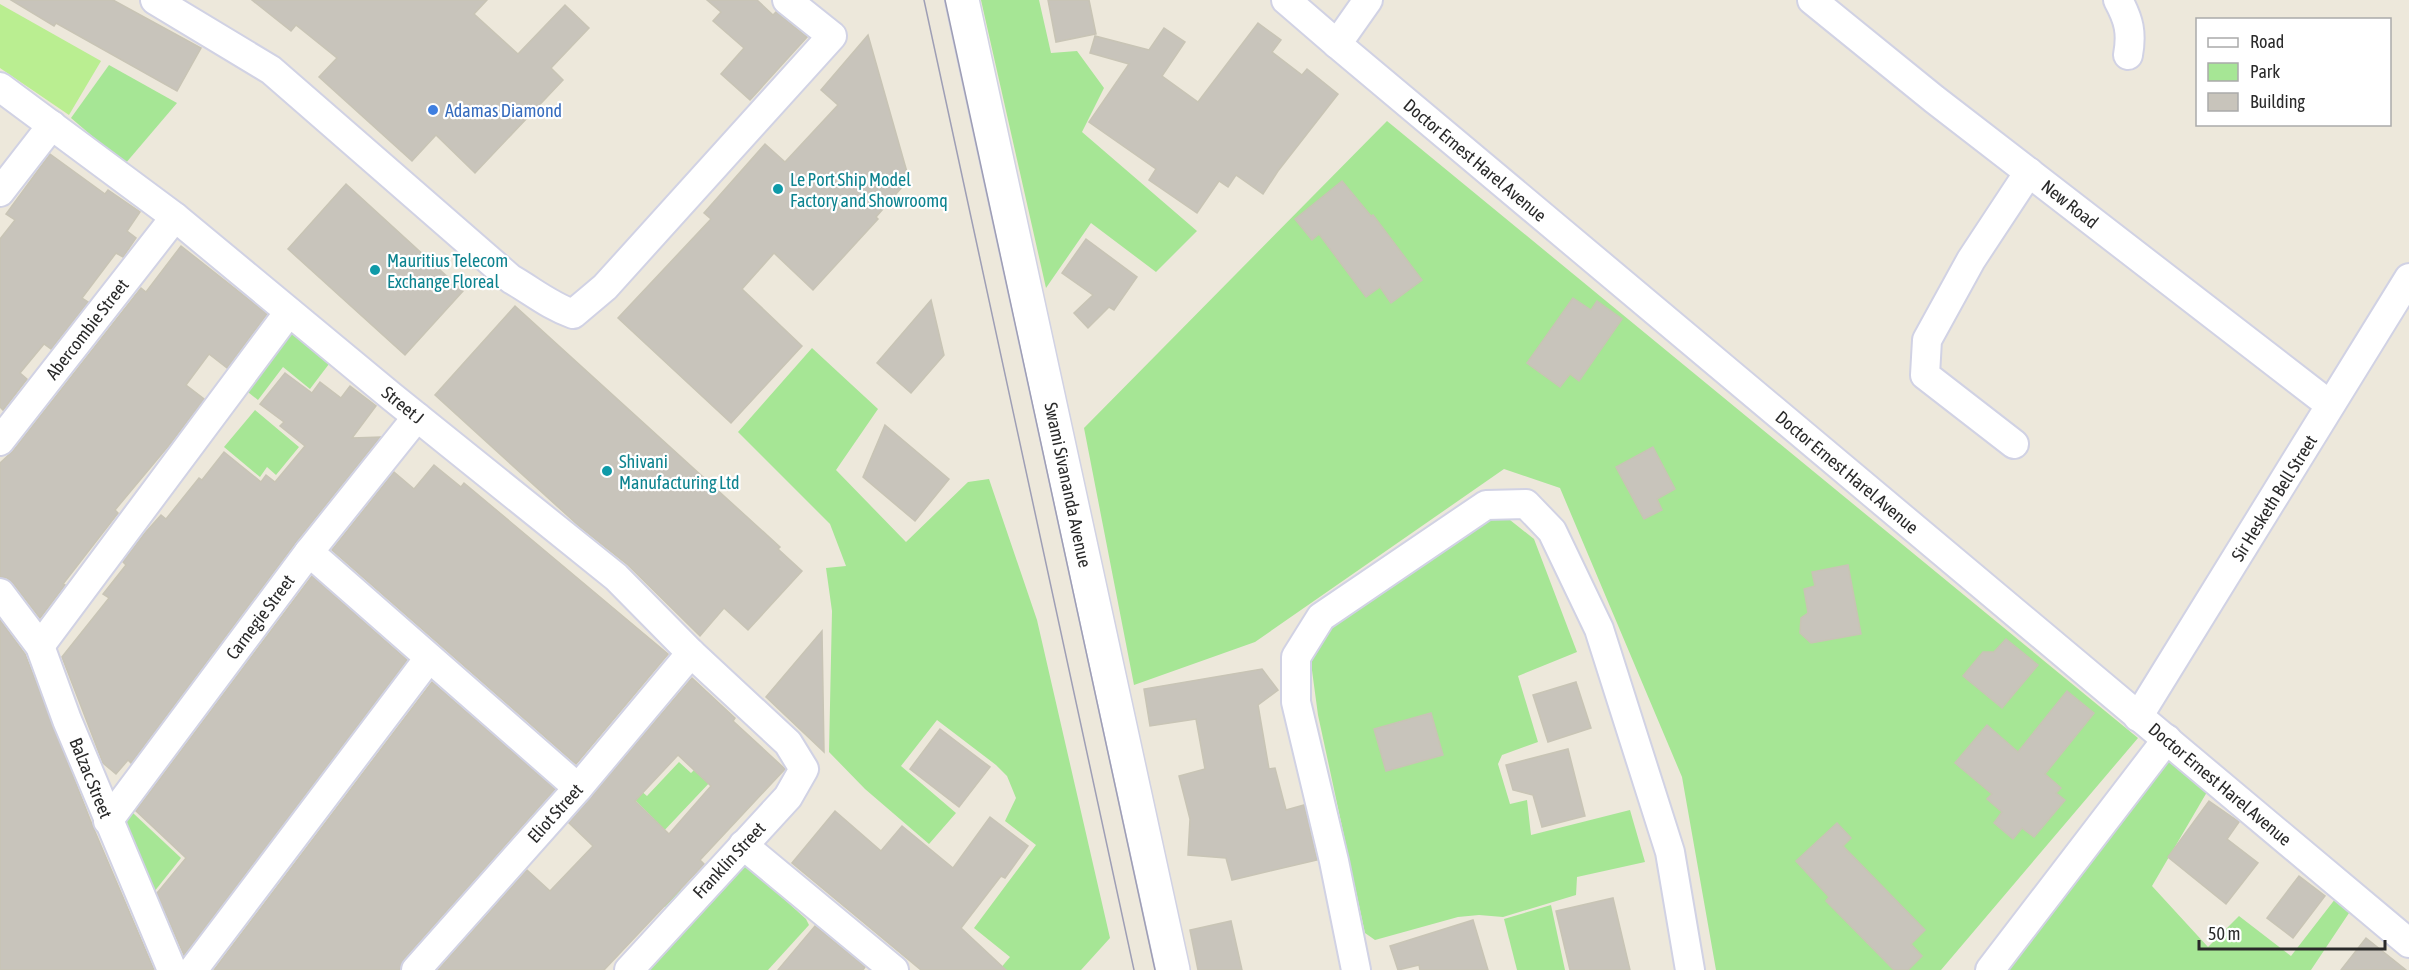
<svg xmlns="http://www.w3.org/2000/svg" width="2409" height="970" font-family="'Asap Condensed',sans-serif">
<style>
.green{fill:#a6e695}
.pitch{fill:#baee91}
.building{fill:#c8c4bb;stroke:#c8c4b5;stroke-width:1.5;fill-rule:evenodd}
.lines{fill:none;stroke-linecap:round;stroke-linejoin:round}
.minor-casing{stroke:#d1d2e4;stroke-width:32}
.tertiary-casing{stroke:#d1d2e4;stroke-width:36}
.minor{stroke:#fff;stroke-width:28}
.tertiary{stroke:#fff;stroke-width:33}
.tram{stroke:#9e9eb5;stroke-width:1.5}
.shop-dot{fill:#3f7fe0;stroke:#fff;stroke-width:2}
.culture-dot{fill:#0f9aa8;stroke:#fff;stroke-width:2}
.labels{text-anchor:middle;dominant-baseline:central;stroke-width:4.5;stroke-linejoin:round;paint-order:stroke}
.shop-label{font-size:18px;fill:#366cbe;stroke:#fff;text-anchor:start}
.street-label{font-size:18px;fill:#2a2a2a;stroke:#fff}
.culture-label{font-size:18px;fill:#0d838f;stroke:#fff;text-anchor:start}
</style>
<rect width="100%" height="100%" fill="#ede8db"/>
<g class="green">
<path d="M981,0H1039L1051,53L1077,51L1104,88L1082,132L1197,231L1156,272L1091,223L1046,288Z"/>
<path d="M109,65L177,103L125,164L71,118Z"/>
<path d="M1387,121L2138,738L1941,970H1716L1682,777L1560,488L1504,469L1255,642L1134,685L1084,428Z"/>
<path d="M292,328L332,360L310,389L283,367L258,400L244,389Z"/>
<path d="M812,348L878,409L836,470L906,542L968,482L989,479L1037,620L1110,938L1081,970H999L1010,957L974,928L1036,845L1005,821L1016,798L1007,776L996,765L937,720L901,766L956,813L929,844L865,789L829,752L832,611L826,568L846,566L830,524L738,432Z"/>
<path d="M255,410L299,447L276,475L267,467L260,477L224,447Z"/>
<path d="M1505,516L1534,539L1577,652L1518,676L1538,742L1502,755L1498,764L1510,804L1527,800L1531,835L1630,810L1645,862L1577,877L1576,895L1503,917L1479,915L1458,917L1375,940L1365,933L1318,715L1309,648L1399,568L1482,519Z"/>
<path d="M2165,752L2207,792L2152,886L2208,947L2239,916L2291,956L2339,894L2351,910L2311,970H2001Z"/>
<path d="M679,762L691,773L697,767L712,780L643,853L681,890L665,907L634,877L596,881L654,819L633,798L640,790L647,796Z"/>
<path d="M133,813L181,858L150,897L122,824Z"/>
<path d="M745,864L806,919L809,925L768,970H649Z"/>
<path d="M1551,905L1565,970H1517L1504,919Z"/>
</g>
<path class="pitch" d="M0,4L101,61L69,115L0,68Z"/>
<g class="building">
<path d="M11,0H113L201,48L177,91L56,23L54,26Z"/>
<path d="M252,0H487L474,14L518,54L565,5L589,28L551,68L563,80L475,173L436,135L412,161L319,77L337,58L296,25L291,31Z"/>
<path d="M707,0H757L773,15L776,12L807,37L750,100L721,74L744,48L713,21L721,12Z"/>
<path d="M1048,0H1089L1096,34L1056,42Z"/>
<path d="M1258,23L1281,40L1272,52L1302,75L1307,69L1338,94L1278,171L1263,194L1236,175L1228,187L1219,181L1197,213L1149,180L1156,169L1089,122L1129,64L1090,53L1095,36L1149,50L1164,28L1185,42L1162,76L1198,102Z"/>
<path d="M868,35L909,179L876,217L878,219L813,290L774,253L742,289L802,346L731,423L618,318L711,219L704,213L765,144L785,162L838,105L821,90Z"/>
<path d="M50,154L105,194L108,190L140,212L127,231L136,238L123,257L116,253L82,298L88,302L51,349L44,344L20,373L27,379L3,410L0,407V239L15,220L6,214Z"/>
<path d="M1342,181L1371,216L1373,215L1422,280L1391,303L1380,287L1366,297L1319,234L1312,240L1295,219Z"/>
<path d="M346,184L463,291L405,355L288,249Z"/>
<path d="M1086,239L1137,277L1114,310L1109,307L1088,328L1074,313L1093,295L1062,273Z"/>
<path d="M181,246L267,314L227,368L209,354L186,385L204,399L170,444L115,510L118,513L63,584L65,585L40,618L13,583L7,578L0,577V463L13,451L141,288L146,292Z"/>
<path d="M1573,298L1591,310L1597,301L1622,319L1579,381L1570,374L1560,387L1527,363Z"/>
<path d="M931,300L944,355L911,393L877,363Z"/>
<path d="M515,306L780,547L778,549L802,571L748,630L724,608L700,636L628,565L579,526L435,395Z"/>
<path d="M285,373L312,393L320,382L341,398L350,386L376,406L352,438L380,437L296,542L131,763L128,760L116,774L103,763L62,657L109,598L103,594L126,565L123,562L145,533L161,515L166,519L199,478L202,480L224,452L261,482L266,475L275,482L305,446L280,426L284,422L260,404Z"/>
<path d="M885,425L949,479L915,521L863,477Z"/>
<path d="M1653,447L1675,489L1657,499L1662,510L1644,519L1616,467Z"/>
<path d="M434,465L461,487L464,483L668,654L576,764L332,550L394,472L414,489Z"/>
<path d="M1848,565L1861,634L1811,643L1800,633L1801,618L1808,613L1804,589L1815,586L1812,572Z"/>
<path d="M312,576L407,660L184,955L157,893L186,858L136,811Z"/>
<path d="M0,620L25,654L93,827L154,970H0Z"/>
<path d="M822,631L824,752L766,697Z"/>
<path d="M2006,639L2038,665L2002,708L1963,676L1983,652H1994Z"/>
<path d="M1262,669L1278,690L1258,705L1269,769L1275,768L1286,810L1304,805L1317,860L1232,880L1226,858L1188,855L1190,819L1179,776L1205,769L1196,719L1150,726L1144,689Z"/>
<path d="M692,678L735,718L733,721L785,769L700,860L704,864L604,970H438L527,870L550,891L593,846L569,823ZM678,755L711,786L669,834L635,801Z"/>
<path d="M432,682L555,789L404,959L400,970H214Z"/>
<path d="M1576,682L1591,728L1548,742L1533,695Z"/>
<path d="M2067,691L2094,713L2045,774L2061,788L2056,793L2065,800L2034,837L2022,828L2013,839L1994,823L2002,812L1987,799L1992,794L1955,763L1987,725L2018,752Z"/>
<path d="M1431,713L1443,755L1386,771L1374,729Z"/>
<path d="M940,729L990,767L959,807L910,769Z"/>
<path d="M1568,749L1585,816L1542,827L1533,795L1513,790L1506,765Z"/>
<path d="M2209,801L2239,822L2227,839L2258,863L2226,904L2168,857Z"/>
<path d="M835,811L881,851L902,826L953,868L990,817L1028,846L1005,878L1001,876L961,928L1006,970H921L792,863Z"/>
<path d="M1837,823L1851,838L1843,846L1925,930L1911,944L1922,956L1908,970H1894L1826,901L1829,897L1796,861Z"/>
<path d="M2299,876L2325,896L2293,938L2267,918Z"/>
<path d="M1613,898L1630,970H1570L1556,911Z"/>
<path d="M1473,920L1488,970H1420L1419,965L1398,970L1390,946Z"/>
<path d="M1231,921L1242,970H1198L1190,930Z"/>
<path d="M815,926L865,967L863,970H778Z"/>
<path d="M2366,938L2406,970H2341Z"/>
</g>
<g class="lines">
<defs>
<g id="minor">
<path d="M155,0L271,70L511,279C532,291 550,306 573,314L605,287L832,36L787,0"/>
<path d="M1286,0L1337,44L2409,943"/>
<path d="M1812,0L1934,99L2330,405"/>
<path d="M2118,0C2129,20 2132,33 2128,55"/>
<path d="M1337,44L1368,0"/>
<path d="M0,87L175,217L391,396L616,577L691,653L788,743L804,769L788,797L629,970"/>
<path d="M0,192L52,125"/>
<path d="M0,441L175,217"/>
<path d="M2014,444L1925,375L1927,340L1971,260L2029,172"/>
<path d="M309,552L578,788"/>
<path d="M0,593L40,646L67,720L172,970"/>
<path d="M40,646L289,312"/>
<path d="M2138,717L2409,278"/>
<path d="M108,821L309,552L417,417"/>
<path d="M743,845L894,970"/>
<path d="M193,970L429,658"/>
<path d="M416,970L578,788L691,653"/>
<path d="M1356,970L1334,861L1296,702V657L1321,617L1486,505L1526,504L1552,531L1599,629L1670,852L1690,970"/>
<path d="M1990,970L2167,739"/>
</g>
<path id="tertiary" d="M962,0L1173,970"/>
</defs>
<use href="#minor" class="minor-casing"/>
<use href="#tertiary" class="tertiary-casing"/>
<use href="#minor" class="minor"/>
<use href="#tertiary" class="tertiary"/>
<g class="tram">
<path d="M924,0L1134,970"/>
<path d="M945,0L1155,970"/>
</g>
</g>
<circle class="shop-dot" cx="433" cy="110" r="6"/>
<g class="culture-dot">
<circle cx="778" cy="189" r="6"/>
<circle cx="375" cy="270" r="6"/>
<circle cx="607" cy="471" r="6"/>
</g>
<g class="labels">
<g class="shop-label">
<text x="445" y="110">Adamas Diamond</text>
</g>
<g class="street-label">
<text transform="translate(1475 160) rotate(40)">Doctor Ernest Harel Avenue</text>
<text transform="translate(2070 204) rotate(38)">New Road</text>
<text transform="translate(87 329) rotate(-52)">Abercombie Street</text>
<text transform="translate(403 405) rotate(39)">Street J</text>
<text transform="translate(1847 472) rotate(40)">Doctor Ernest Harel Avenue</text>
<text transform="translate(1068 485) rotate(78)">Swami Sivananda Avenue</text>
<text transform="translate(2274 498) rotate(-58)">Sir Hesketh Bell Street</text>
<text transform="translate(260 617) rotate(-53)">Carnegie Street</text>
<text transform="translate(91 778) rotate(68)">Balzac Street</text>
<text transform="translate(2220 784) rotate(40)">Doctor Ernest Harel Avenue</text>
<text transform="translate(555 813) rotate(-48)">Eliot Street</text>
<text transform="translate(729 860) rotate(-47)">Franklin Street</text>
</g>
<g class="culture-label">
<text x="790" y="179">Le Port Ship Model<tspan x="790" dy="21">Factory and Showroomq</tspan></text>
<text x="387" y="260">Mauritius Telecom<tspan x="387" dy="21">Exchange Floreal</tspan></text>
<text x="619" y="461">Shivani<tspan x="619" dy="21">Manufacturing Ltd</tspan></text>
</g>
</g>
<rect x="2196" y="18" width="195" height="108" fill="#ffffff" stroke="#aaaaaa" stroke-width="1.5"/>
<rect x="2208" y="38" width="30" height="9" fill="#ffffff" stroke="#aaaaaa" stroke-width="1.5"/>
<text x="2250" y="48" font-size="18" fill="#2a2a2a">Road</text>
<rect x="2208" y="63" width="30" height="18" fill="#a6e695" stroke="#aaaaaa" stroke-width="1.5"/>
<text x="2250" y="78" font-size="18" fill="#2a2a2a">Park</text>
<rect x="2208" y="93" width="30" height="18" fill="#c8c4bb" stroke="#aaaaaa" stroke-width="1.5"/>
<text x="2250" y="108" font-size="18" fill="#2a2a2a">Building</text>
<path d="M2199 940v9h186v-9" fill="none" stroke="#2a2a2a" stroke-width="3"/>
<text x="2208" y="940" font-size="18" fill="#2a2a2a" stroke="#ffffff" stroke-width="4.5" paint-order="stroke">50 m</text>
</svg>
